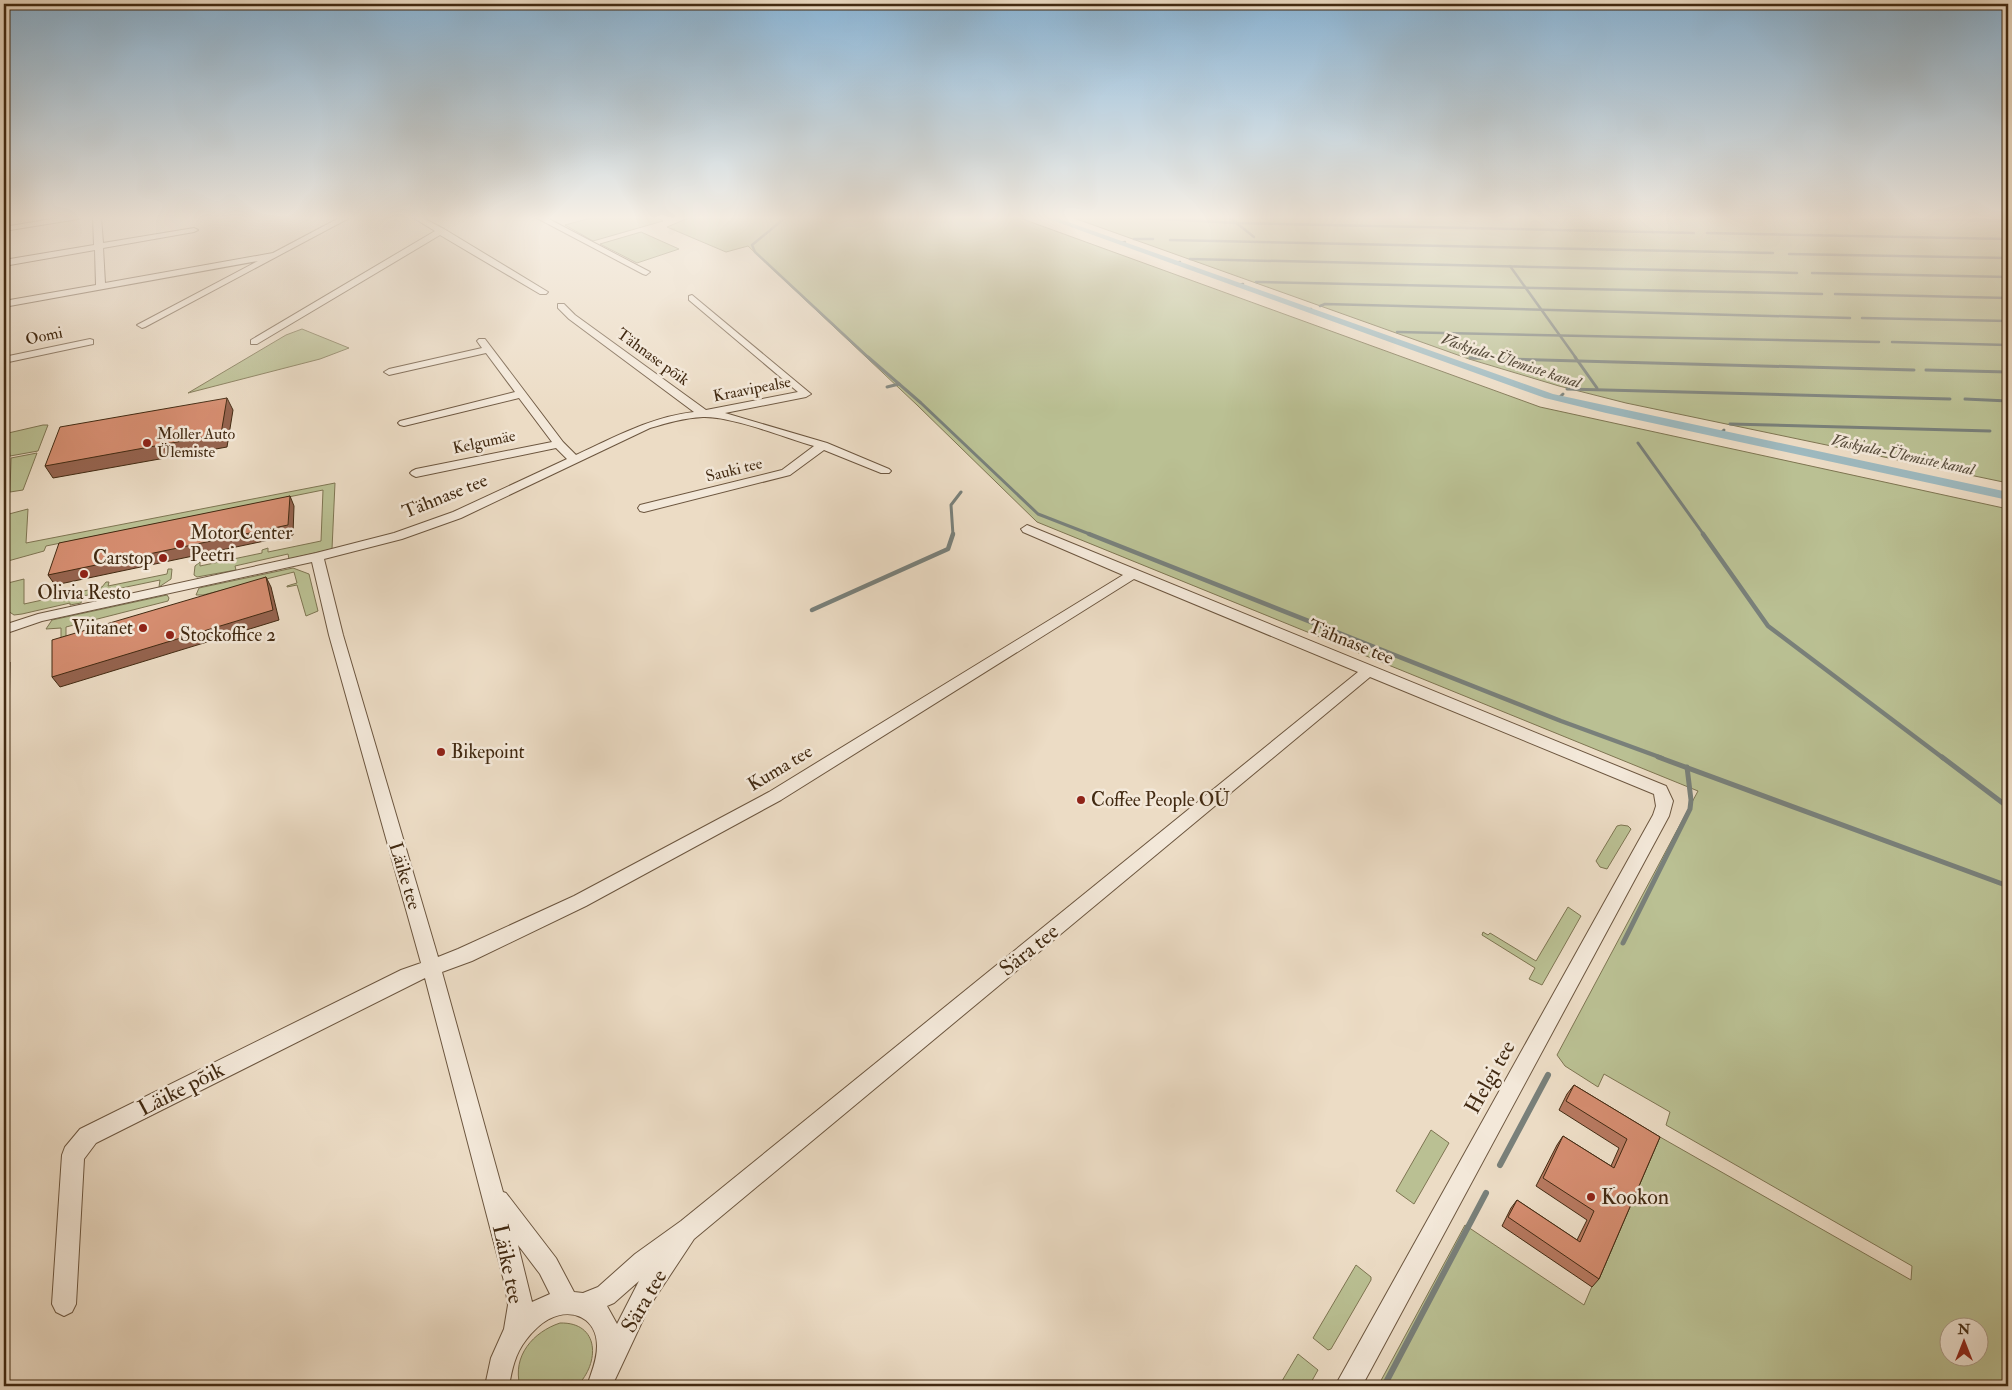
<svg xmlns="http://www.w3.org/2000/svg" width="2012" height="1390" font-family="'IM FELL Double Pica',serif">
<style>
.green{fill:#bac093;stroke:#7e7552;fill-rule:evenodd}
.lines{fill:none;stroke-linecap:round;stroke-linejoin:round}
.stream-far4{stroke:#79807a;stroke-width:2.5}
.stream-far3{stroke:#79807a;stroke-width:3}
.stream-far2{stroke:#79807a;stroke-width:4.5}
.stream-far1{stroke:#79807a;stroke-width:5}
.stream{stroke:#79807a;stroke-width:6}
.canal{fill:#9db9bf;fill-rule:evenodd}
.street-casing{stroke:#6c563f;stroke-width:2}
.street{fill:#f3e8d9;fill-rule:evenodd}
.wall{fill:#b77960;stroke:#422a12}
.shaded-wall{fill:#95634e;stroke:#422a12}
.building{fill:#d58d70;stroke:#422a12}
.poi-dot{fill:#8f2418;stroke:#f3e8d9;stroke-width:2}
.labels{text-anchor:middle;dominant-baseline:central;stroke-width:5;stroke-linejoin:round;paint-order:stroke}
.far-street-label{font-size:16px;fill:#422a12;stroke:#f3e8d9}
.far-water-label{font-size:16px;font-style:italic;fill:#594e3d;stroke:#f3e8d9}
.far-poi-label{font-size:16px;fill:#422a12;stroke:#f3e8d9;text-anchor:start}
.street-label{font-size:19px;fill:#422a12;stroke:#f3e8d9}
.poi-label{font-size:19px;fill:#422a12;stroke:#f3e8d9;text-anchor:start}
.near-street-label{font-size:22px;fill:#422a12;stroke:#f3e8d9}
.near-poi-label{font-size:22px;fill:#422a12;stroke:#f3e8d9;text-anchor:start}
</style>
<rect width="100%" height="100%" fill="#ecdcc5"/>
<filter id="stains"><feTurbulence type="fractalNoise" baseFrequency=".004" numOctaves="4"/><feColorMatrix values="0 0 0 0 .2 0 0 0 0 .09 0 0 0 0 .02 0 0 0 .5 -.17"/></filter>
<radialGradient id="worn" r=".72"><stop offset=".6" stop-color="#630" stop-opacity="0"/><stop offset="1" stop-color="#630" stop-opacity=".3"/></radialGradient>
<g class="green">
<path d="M595,217H655L663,221L593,241L565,225Z"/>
<path d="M691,217H1017L1540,407L2008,509V1386H1378L1465,1225L1584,1305L1656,1137H1660L1911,1280L1912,1266L1666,1125L1670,1112L1604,1074L1598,1087L1565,1066L1557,1055L1698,791L1037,522L917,405L748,246L726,252L667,227ZM1950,1328H1980V1358H1950Z"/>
<path d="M1071,217H2008V483L1626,403L1559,386L1469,359Z"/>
<path d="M641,232L679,249L637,263L600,244Z"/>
<path d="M302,329L349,348L320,359L188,393L286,335Z"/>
<path d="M43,425H48L38,451L10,456L9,446L4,440V434Z"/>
<path d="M37,453L23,490L10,492L11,458Z"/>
<path d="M335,483L332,549L289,559L288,554L235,566L236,570L197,577L194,575L195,566L200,562V566L262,553V550L268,548V552L321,541L323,490L46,546L44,551L8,561L9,514L28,509L26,543Z"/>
<path d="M293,568L309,574L318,611L306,616L297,585L287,587V586L297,583L294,572L203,595H196L199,588Z"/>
<path d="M168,569H172L171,579L159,587L160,580L83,596L81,603L70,605V603L22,614L14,615L5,609L8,583L24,579V604L102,587L106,582H109L108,586L167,574Z"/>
<path d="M167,595L169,598L168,601L66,627V647L61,648V628L46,629L52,620Z"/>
<path d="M1621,825L1628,826L1631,829L1607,869L1600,867L1596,861L1617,826Z"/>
<path d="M1568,907L1581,916L1542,985L1529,979L1535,968L1482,935L1483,932L1488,935L1490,933L1536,961Z"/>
<path d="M1431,1130L1449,1143L1414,1204L1396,1191Z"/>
<path d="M1356,1265L1371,1277V1280L1331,1349L1328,1350L1313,1338Z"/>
<path d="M560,1323C600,1322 600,1363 577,1386H520C512,1356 533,1332 560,1323Z"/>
<path d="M1298,1354L1318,1370L1309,1386H1279Z"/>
</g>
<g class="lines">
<g class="stream-far4">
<path d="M786,217L752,245L755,252L869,358"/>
<path d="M1229,217L1254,237"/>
<path d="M1821,217L2008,221"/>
<path d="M1144,218L1237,223L1694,233"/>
<path d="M1707,233L2008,239"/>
<path d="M1134,239H1153"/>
<path d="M1170,240L1773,253"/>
<path d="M1120,243L1125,242"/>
<path d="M1789,254L2008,258"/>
<path d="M1190,259L1797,273"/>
<path d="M1175,263L1180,262"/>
<path d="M1510,266L1576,358"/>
<path d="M1812,273L2008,277"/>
<path d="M1256,282L1822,294"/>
<path d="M1237,285L1243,284"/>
<path d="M1835,294L2008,298"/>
<path d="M1320,306L1325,304L1850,318"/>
<path d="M1307,310L1311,309"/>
<path d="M1862,318L2008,321"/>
<path d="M1397,332L1879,342"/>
<path d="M1892,342L2008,345"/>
<path d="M1470,358H1480"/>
</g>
<g class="stream-far3">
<path d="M868,357L921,403L1038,514L1092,535"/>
<path d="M1575,357L1597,388"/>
<path d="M1470,358L1914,370"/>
<path d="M1926,370L2008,372"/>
<path d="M887,387L899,384"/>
<path d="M1567,389L1950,399"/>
<path d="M1559,398L1563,394"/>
<path d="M1965,399L2008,401"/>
<path d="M1730,424L1990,431"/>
<path d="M1719,435L1724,430"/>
<path d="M1638,443L1704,535"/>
<path d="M2006,483L2005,471H2008"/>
<path d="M953,535L951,505L961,492"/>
</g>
<g class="stream-far2">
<path d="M1089,534L1561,721L1662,758"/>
<path d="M1703,534L1768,626L1943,758"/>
<path d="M812,610L948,549L953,534"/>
</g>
<g class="stream-far1">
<path d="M1658,757L2008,886"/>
<path d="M1942,757L2008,807"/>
<path d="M1623,943L1690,809L1691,800L1687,767"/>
</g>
<g class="stream">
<path d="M1500,1165L1548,1075"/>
<path d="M1384,1386L1486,1193"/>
</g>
<path class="canal" d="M1043,217H1054L1553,394L2008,492V500L1606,413L1545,398Z"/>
<defs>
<g id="street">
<path d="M64,217H82L78,219L4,231V227Z"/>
<path d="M93,217H101L103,243L194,228L198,230L194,232L103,248L105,283L273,253L341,217H351L145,327L142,328L137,325L258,261L4,307V301L96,285L95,250L4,266V260L94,245Z"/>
<path d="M412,217H421L444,229L548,292L546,294H540L440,235L257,344H251V340L435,231Z"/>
<path d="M535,217H545L650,272L646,275L643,274Z"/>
<path d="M692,295L811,394L806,397L725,413L827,443L889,469L891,471L889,473H881L824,450L790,475L644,512L640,511L638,508L640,505L782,470L814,446C786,438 731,416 703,417C684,418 667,423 650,428L461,518L402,539L324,559L343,635L438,957L458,949L574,896L769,792L1123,575L1023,532L1021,529L1027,525L1666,786L1673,801L1669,816L1362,1386H1335L1653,815L1656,806L1654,794L1370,677L694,1239L649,1307L612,1386H587C591,1373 597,1361 597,1346C597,1318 572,1307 549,1319C540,1324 532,1332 526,1340C515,1354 512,1369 509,1386H485L491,1358L504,1329L508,1305L505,1285L425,978L96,1143L84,1159L76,1304L72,1312L64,1316L56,1312L52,1304L62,1155L65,1147L80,1129L401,970L421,963L329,635L312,562L42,621L4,634V625L38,614L316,553L394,533L453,512L567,459L556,448L416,477L412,475L410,473L412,471L416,469L552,442L519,398L404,426L400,425L398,423L400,421L515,392L486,353L389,375L384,372L389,369L482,348L477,341L479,339H485L563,442L576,455C615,437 651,417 694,412L569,319L558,308V304H564L575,315L706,410L798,392L689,300V296ZM1134,579L1358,672L681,1221L635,1254L598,1287L583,1293L574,1292L556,1258L506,1193L503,1192L442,972L472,961L586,906L781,800ZM518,1245L540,1274L550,1294L532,1302ZM639,1281L617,1324L607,1306L614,1303Z"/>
<path d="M90,339L93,340V344L4,363V357Z"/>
</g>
</defs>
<use href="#street" class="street-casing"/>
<use href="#street" class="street"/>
</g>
<path class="wall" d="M1574,1085L1660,1137L1599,1279L1592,1287L1502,1226L1511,1208L1517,1200L1577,1240L1587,1220L1536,1186L1557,1145L1563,1136L1611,1166L1619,1148L1559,1110L1567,1094Z"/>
<g class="shaded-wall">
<path d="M227,398L233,410L227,447L53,478L45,466Z"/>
<path d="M290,496L294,506L293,535L55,585L48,575Z"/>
<path d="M266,577L271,587L279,620L60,687L52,677Z"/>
<path d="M4,648L8,653L7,659L10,662L9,724L4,725Z"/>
</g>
<g class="building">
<path d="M227,398L221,434L45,466L60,427Z"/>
<path d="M290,496L288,525L48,575L59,543Z"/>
<path d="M266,577L273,610L52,677V640Z"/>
<path d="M1574,1085L1660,1137L1599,1279L1508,1217L1517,1200L1580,1242L1594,1211L1543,1178L1563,1136L1614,1168L1627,1139L1566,1101Z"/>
</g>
<linearGradient id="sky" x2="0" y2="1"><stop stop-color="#8ab6d8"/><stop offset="0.53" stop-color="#f6efe5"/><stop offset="1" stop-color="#f6efe5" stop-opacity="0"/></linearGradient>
<rect width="2012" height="411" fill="url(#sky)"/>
<g class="poi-dot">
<circle cx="147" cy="443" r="5"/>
<circle cx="180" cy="544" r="5"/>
<circle cx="163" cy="558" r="5"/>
<circle cx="84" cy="574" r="5"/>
<circle cx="143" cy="628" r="5"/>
<circle cx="170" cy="635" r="5"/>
<circle cx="441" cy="752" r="5"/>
<circle cx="1081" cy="800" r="5"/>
<circle cx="1591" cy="1197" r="5"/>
</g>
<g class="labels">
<g class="far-street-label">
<text transform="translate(44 336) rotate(-12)">Oomi</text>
<text transform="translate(653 357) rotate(36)">Tähnase põik</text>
<text transform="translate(752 389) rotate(-11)">Kraavipealse</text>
<text transform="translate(484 442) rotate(-12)">Kelgumäe</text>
<text transform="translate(734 470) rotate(-14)">Sauki tee</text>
</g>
<g class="far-water-label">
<text transform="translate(1511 361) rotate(18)">Vaskjala-Ülemiste kanal</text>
<text transform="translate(1903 455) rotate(12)">Vaskjala-Ülemiste kanal</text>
</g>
<g class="far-poi-label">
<text x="157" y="434">Moller Auto<tspan x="157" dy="18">Ülemiste</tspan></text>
</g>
<g class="street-label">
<text transform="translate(445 496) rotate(-22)">Tähnase tee</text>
<text transform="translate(1351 642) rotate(22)">Tähnase tee</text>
<text transform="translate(780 768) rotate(-31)">Kuma tee</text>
<text transform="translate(405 876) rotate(73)">Läike tee</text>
</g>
<g class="poi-label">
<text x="190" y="533">MotorCenter<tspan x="190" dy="22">Peetri</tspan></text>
<text x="153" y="558" text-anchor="end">Carstop</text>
<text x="84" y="593" text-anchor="middle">Olivia Resto</text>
<text x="133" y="628" text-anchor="end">Viitanet</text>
<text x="180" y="635">Stockoffice 2</text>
<text x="451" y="752">Bikepoint</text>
<text x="1091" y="800">Coffee People OÜ</text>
</g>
<g class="near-street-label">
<text transform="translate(1029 950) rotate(-39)">Sära tee</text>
<text transform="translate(1490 1077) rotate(-61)">Helgi tee</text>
<text transform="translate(181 1089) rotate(-27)">Läike põik</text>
<text transform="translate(508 1264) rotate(78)">Läike tee</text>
<text transform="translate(644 1301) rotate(-60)">Sära tee</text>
</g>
<g class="near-poi-label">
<text x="1601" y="1197">Kookon</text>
</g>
</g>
<rect width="2012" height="1390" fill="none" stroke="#ecdcc5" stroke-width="20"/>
<rect x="5" y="5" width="2002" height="1380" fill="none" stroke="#422a12" stroke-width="2.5"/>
<rect x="10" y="10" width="1992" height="1370" fill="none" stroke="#422a12"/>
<g transform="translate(1964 1342)"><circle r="24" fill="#f3e8d9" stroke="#ac9c89"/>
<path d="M0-4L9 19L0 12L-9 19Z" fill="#8f2418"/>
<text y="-8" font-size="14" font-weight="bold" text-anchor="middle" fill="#422a12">N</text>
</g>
<rect width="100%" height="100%" filter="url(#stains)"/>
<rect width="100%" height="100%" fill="url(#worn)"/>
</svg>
